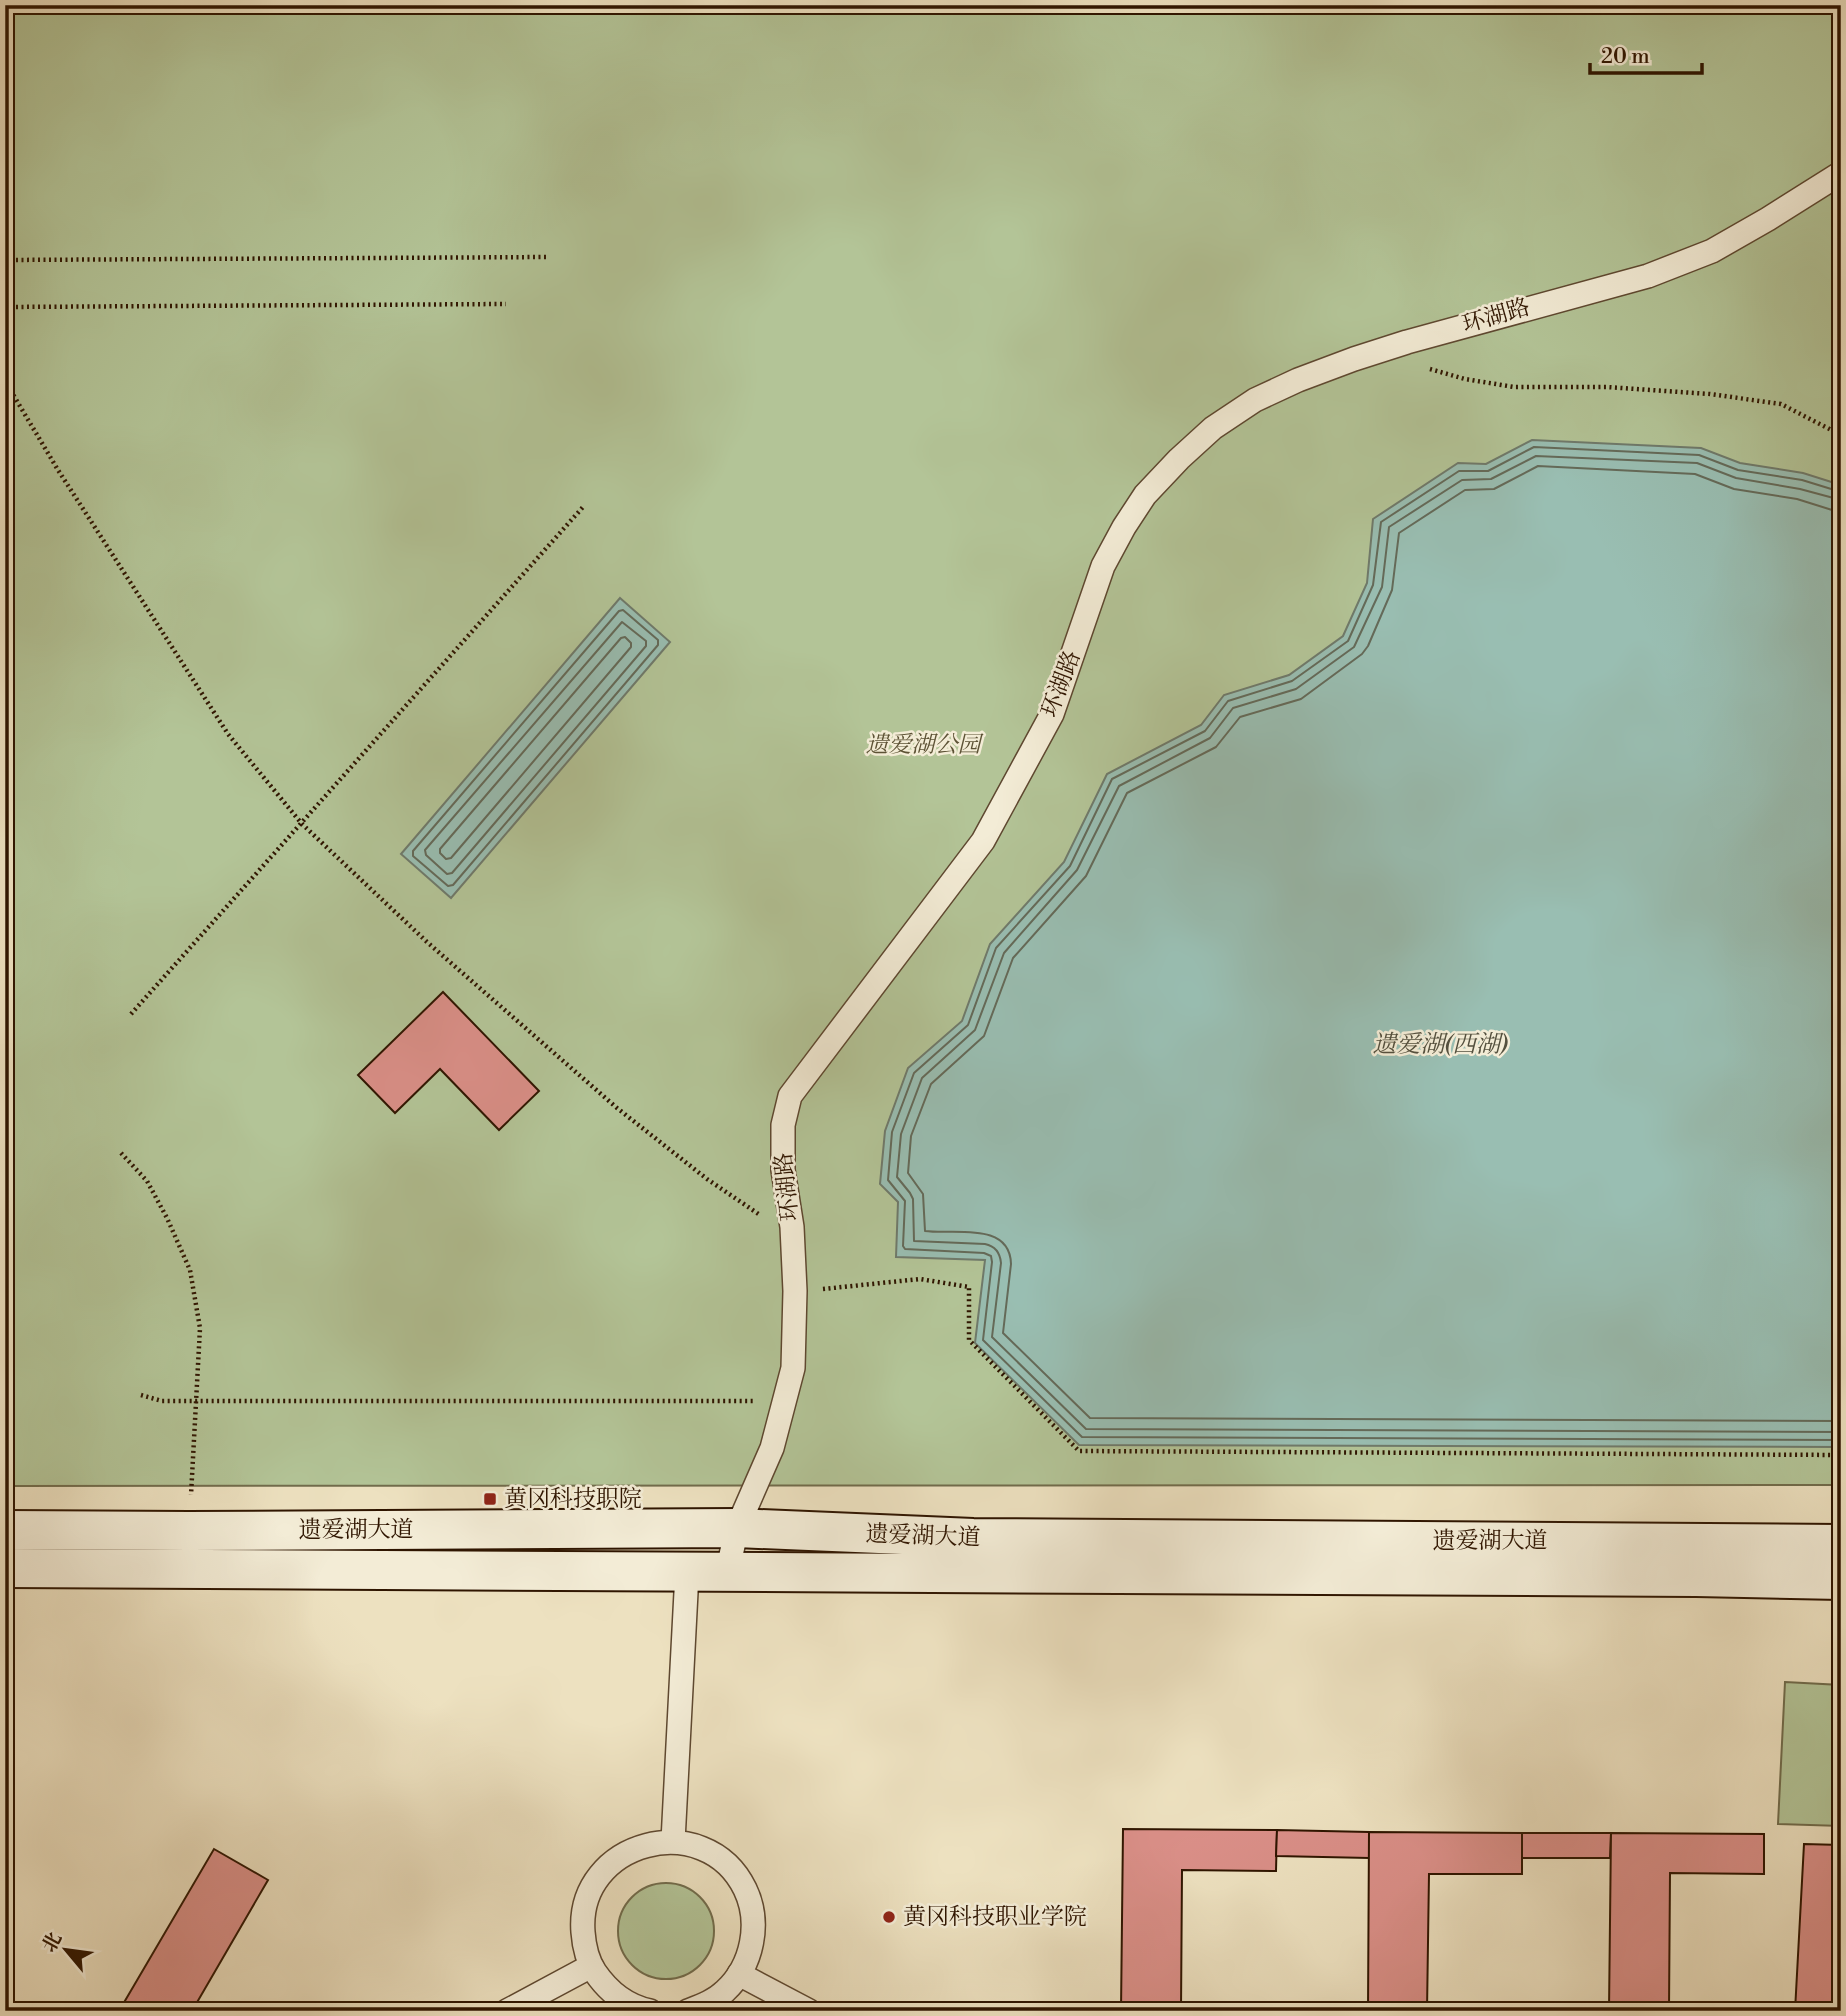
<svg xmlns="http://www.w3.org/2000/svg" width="1846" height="2016" font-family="'Libre Bodoni','Noto Serif SC',serif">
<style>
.green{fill:#b3c497;stroke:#716c4c;stroke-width:2}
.water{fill:#99beb2;stroke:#6f7a6b;stroke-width:2}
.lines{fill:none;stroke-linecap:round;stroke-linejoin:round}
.shore{stroke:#646a59;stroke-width:2}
.building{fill:#da8f88;stroke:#2f1500;stroke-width:2}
.lane-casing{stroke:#5e4830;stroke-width:26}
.secondary-casing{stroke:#2f1500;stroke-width:42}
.path{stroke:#2f1500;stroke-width:4.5;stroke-dasharray:2 3.5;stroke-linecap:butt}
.lane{stroke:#f3ecd6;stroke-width:23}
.secondary{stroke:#f3ecd6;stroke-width:38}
.poi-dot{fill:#8f2418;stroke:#f3ecd6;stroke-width:2.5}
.labels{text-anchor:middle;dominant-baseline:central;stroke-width:5;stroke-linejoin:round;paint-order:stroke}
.street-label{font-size:23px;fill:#2f1500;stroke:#f3ecd6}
.park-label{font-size:23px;font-style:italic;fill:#5d5235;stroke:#f3ecd6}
.poi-label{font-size:23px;fill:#2f1500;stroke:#f3ecd6;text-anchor:start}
.water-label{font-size:24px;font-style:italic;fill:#54503e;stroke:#f3ecd6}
</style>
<rect width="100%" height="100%" fill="#ede1c0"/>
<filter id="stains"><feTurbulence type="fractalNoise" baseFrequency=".00286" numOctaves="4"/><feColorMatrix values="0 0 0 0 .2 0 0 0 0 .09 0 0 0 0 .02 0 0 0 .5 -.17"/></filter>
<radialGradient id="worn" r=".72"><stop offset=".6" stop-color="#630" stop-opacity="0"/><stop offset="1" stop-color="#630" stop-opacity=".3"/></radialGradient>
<g class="green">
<path d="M5,5H1841V1485L5,1486Z"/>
<path d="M1785,1682L1841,1685V1826L1778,1824Z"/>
<circle cx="666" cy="1931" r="48"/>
</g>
<g class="water">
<path d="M1532,440L1701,448L1740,463L1803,473L1841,485V1447L1079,1445L975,1343L985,1260L896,1257L898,1202L880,1184L885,1131L908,1068L962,1021L990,944L1064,862L1107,774L1201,725L1224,695L1289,675L1343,636L1367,583L1373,519L1458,463L1486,464Z"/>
<path d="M620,598L670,642L451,898L401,854Z"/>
</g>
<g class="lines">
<g class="shore">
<path d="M1841,492L1802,480L1738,470L1699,455L1534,447L1488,471H1459L1381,522L1373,585L1348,641L1292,681L1228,701L1205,731L1112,779L1070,866L996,948L968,1025L914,1073L892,1132L888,1180L905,1201L903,1246L905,1249L984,1253L991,1256L992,1262L983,1340L1082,1437L1841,1440"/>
<path d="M1841,500L1800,489L1736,478L1697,463L1536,456L1491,479L1462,480L1389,527L1382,587L1354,647L1296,689L1233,708L1210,738L1119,786L1077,870L1004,953L975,1030L922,1078L901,1134L897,1177L910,1193L913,1199L914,1241L985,1244C995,1246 1000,1252 1001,1263L992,1337L1086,1429L1841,1432"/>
<path d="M1841,511L1832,510L1797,499L1734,489L1695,474L1538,466L1494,489L1465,490L1399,533L1392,590L1368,646L1362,654L1301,699L1240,717L1216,747L1127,793L1086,876L1013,958L984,1036L931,1084L911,1136L908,1173L923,1194L925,1231C953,1235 1010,1221 1011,1264L1003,1333L1090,1418L1841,1421"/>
<path d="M623,610L658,640V645L453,885L448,886L413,856V851L619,611Z"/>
<path d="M622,622L646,641V646L452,873L447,874L426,855L425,850Z"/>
<path d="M625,637L631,643V647L451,858L446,859L440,853V849L621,638Z"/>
</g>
</g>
<g class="building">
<path d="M443,992L539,1091L499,1130L440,1069L395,1113L358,1075Z"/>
<path d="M1123,1829L1277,1830L1276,1871L1182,1870L1181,2011H1121Z"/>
<path d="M1277,1830L1369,1832V1858L1276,1856Z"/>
<path d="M1369,1832L1522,1833V1874H1429L1427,2011H1368Z"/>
<path d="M1522,1833H1611L1610,1858H1522Z"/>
<path d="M1611,1833L1764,1834V1874L1670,1873L1669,2011H1609Z"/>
<path d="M1804,1844L1841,1845V2011H1795Z"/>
<path d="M214,1849L268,1880L192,2011H119Z"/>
</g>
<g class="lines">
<defs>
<g id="lane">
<path d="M727,1573L737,1528L772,1448L793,1368L795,1291L792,1227L783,1170V1125L790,1096L983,841L1052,714L1103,566L1124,527L1145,495L1179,459L1213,428L1255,400L1298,380L1354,359L1407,342L1648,276L1712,251L1768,219L1841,173"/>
<path d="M673,1841L687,1573"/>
<path d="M739,1974L809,2011"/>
<path d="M507,2011L591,1966"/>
<path d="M650,2011C626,2006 608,1991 595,1972C587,1960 584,1946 583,1932C576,1841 705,1807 745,1889C761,1922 753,1965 725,1991C715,2001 701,2006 688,2011"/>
</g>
<g id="secondary">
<path d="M5,1530L189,1531L737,1528L973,1538L1841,1544"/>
<path d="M5,1568L1696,1577L1841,1580"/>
</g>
</defs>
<use href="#lane" class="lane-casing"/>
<use href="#secondary" class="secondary-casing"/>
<g class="path">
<path d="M5,260L549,257"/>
<path d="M5,307L506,304"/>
<path d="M1430,369L1465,379L1514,387H1607L1710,394L1781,404L1841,435"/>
<path d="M5,381L58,470L228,734L302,824L427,942L617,1108L707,1179L760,1215"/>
<path d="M131,1014L583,507"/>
<path d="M121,1153L147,1181L167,1218L190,1270L200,1328L191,1495"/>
<path d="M823,1289L920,1279L969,1287V1340L1079,1451L1841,1455"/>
<path d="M141,1395L162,1401H755"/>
</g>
<use href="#lane" class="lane"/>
<use href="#secondary" class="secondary"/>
</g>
<g class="poi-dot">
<rect x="483" y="1492" width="14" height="14" rx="3.5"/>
<circle cx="889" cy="1917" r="7"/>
</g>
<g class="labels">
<g class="street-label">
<text transform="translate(1496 316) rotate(-16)">环湖路</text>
<text transform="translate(1061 684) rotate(-69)">环湖路</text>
<text transform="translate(787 1187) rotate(-96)">环湖路</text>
<text x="356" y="1530">遗爱湖大道</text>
<text transform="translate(923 1536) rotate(2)">遗爱湖大道</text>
<text x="1490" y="1541">遗爱湖大道</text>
</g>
<g class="park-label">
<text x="923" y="745">遗爱湖公园</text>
</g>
<g class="poi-label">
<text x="504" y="1499">黄冈科技职院</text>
<text x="903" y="1917">黄冈科技职业学院</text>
</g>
<g class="water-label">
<text x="1440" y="1045">遗爱湖(西湖)</text>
</g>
</g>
<rect width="1846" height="2016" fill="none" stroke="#ede1c0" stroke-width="28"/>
<rect x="7" y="7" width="1832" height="2002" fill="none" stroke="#2f1500" stroke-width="3.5"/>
<rect x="14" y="14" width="1818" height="1988" fill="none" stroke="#2f1500" stroke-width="2"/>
<g transform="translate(66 1950) rotate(299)" stroke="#f3ecd6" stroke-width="5" paint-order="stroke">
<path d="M0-5L12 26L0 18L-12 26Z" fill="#2f1500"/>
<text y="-10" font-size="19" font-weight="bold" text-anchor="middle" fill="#2f1500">北</text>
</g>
<path d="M1590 63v10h112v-10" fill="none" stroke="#2f1500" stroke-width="3.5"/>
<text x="1601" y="63" font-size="21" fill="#2f1500" stroke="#f3ecd6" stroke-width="5" paint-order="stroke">20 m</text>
<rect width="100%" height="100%" filter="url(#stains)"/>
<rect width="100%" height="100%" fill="url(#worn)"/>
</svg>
